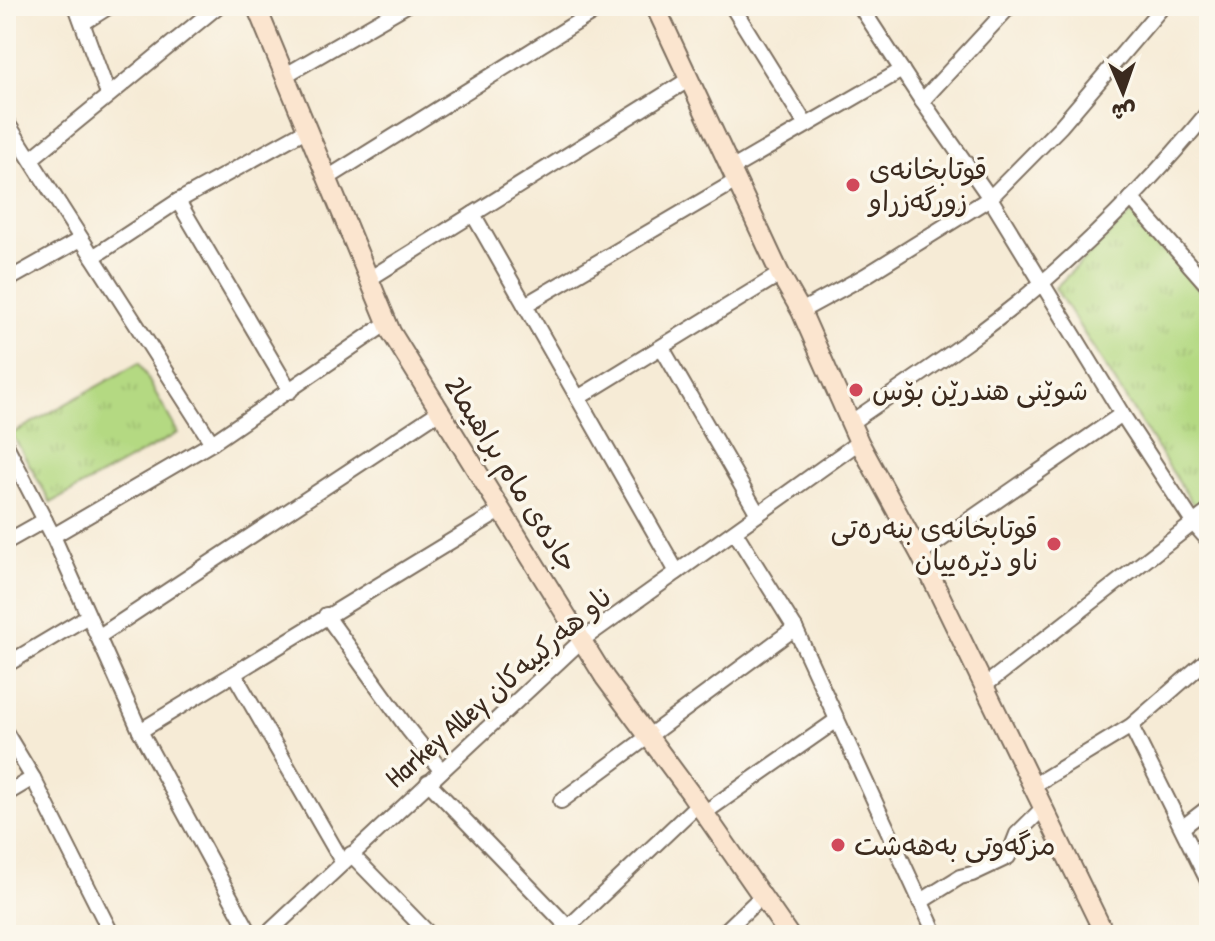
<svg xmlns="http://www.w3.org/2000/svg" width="1215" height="941" font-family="'Patrick Hand','Playpen Sans Arabic',sans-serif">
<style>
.park{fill:url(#park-tufts);stroke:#788250;stroke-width:2}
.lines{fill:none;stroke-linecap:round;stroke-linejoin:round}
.street-casing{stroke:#7c6e5e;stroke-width:18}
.secondary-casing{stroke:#7c6e5e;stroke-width:22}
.street{stroke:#fff;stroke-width:14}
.secondary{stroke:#fbe5cf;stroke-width:18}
.poi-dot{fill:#d1495b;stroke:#fbf7ec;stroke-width:3}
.labels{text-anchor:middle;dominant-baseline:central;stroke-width:7;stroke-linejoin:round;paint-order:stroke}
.poi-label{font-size:28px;fill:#3b2a1e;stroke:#fbf7ec;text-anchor:start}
.street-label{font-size:28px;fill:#3b2a1e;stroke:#fbf7ec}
</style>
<defs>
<pattern id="park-tufts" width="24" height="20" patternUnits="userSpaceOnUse" patternTransform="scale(2)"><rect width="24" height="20" fill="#b4d982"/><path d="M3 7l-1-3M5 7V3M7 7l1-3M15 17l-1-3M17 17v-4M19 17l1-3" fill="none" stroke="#9cba70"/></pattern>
</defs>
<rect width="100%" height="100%" fill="#fbf7ec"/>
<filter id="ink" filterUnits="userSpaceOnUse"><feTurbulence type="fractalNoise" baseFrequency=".0125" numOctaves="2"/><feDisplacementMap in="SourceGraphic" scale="16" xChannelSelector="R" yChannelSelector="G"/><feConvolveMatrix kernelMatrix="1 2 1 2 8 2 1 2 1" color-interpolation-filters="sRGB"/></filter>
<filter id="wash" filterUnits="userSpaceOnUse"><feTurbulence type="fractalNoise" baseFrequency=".006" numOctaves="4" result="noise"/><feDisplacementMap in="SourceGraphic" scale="32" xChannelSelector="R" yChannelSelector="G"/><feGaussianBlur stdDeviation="1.8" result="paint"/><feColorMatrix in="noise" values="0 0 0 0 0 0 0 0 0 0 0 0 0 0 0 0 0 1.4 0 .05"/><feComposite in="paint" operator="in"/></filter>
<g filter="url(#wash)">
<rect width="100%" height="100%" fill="#f6ebd6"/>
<g class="park">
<path d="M1131,213L1209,301V497L1196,509L1055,288Z"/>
<path d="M139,363L178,433L51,503L12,434Z"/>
</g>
</g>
<g filter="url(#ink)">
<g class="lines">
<defs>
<g id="street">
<path d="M76,6L108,94"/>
<path d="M732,6L806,125"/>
<path d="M860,6L922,101L990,198L1122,414L1194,524L1209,541"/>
<path d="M83,23L110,6"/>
<path d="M284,76L405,6"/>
<path d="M922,101L1010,6"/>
<path d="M6,121L212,443"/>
<path d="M31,159L218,6"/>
<path d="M731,169L902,70"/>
<path d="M326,179L603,6"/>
<path d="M1131,198L1209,287"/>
<path d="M178,201L290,391"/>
<path d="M473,214L677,572"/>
<path d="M93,257L178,201L306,130"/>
<path d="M369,279L688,80"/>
<path d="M6,281L81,239"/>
<path d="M525,305L736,181"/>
<path d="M801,311L865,276L990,198L1061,126L1163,6"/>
<path d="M662,348L758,514"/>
<path d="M578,398L780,274"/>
<path d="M850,423C915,378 983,334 1043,282C1103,230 1159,172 1209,111"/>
<path d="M6,445L53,536L140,731L251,935"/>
<path d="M735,532L795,628"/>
<path d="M53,536L212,443L387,323"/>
<path d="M6,542L45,520"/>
<path d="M920,554L1122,414"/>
<path d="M326,615L408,729L441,770"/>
<path d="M98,637L440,411"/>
<path d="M6,665L88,616"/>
<path d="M234,674L343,863"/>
<path d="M984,686L1209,511"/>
<path d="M1131,726L1209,883"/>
<path d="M140,731L502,510"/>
<path d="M6,733L33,778L112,935"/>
<path d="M428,782L568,927"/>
<path d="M1031,787L1131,726L1209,658"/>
<path d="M6,794L33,778"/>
<path d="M561,801L795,628L936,935"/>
<path d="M704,813L837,720"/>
<path d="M1183,827L1209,807"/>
<path d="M351,854L430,935"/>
<path d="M920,902L960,877L972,874L1008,857L1017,834L1042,809"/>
<path d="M266,935L582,640L859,442"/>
<path d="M560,935L698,804"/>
<path d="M721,935L762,896"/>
</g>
<g id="secondary">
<path d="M256,6L391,332L605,678L691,794L789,935"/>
<path d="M655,6L780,274L801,311L859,442L920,554L1105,935"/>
</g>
</defs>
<use href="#street" class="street-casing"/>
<use href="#secondary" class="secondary-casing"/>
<use href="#street" class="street"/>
<use href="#secondary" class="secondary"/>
</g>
</g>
<g class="poi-dot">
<circle cx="853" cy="185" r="8"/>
<circle cx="856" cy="390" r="8"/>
<circle cx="1054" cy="544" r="8"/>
<circle cx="838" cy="845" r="8"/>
</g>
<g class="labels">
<g class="poi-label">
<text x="869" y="169">قوتابخانەی<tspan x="869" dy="32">زورگەزراو</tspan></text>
<text x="872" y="390">شوێنی هندرێن بۆس</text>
<text x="1038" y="528" text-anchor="end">قوتابخانەى بنەرەتى<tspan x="1038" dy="32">ناو دێرەييان</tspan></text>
<text x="854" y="845">مزگەوتی بەهەشت</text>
</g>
<g class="street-label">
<text transform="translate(512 474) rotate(58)">جادەی مام براهیما2</text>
<text transform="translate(498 687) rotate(-41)">Harkey Alley ناو هەركييەكان</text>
</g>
</g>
<rect width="1215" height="941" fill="none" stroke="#fbf7ec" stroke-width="32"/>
<g transform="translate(1123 92) rotate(178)" stroke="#fbf7ec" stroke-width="6" paint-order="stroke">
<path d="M0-6L14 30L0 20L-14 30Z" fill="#3b2a1e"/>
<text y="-12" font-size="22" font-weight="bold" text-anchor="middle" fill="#3b2a1e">ش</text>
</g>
</svg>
